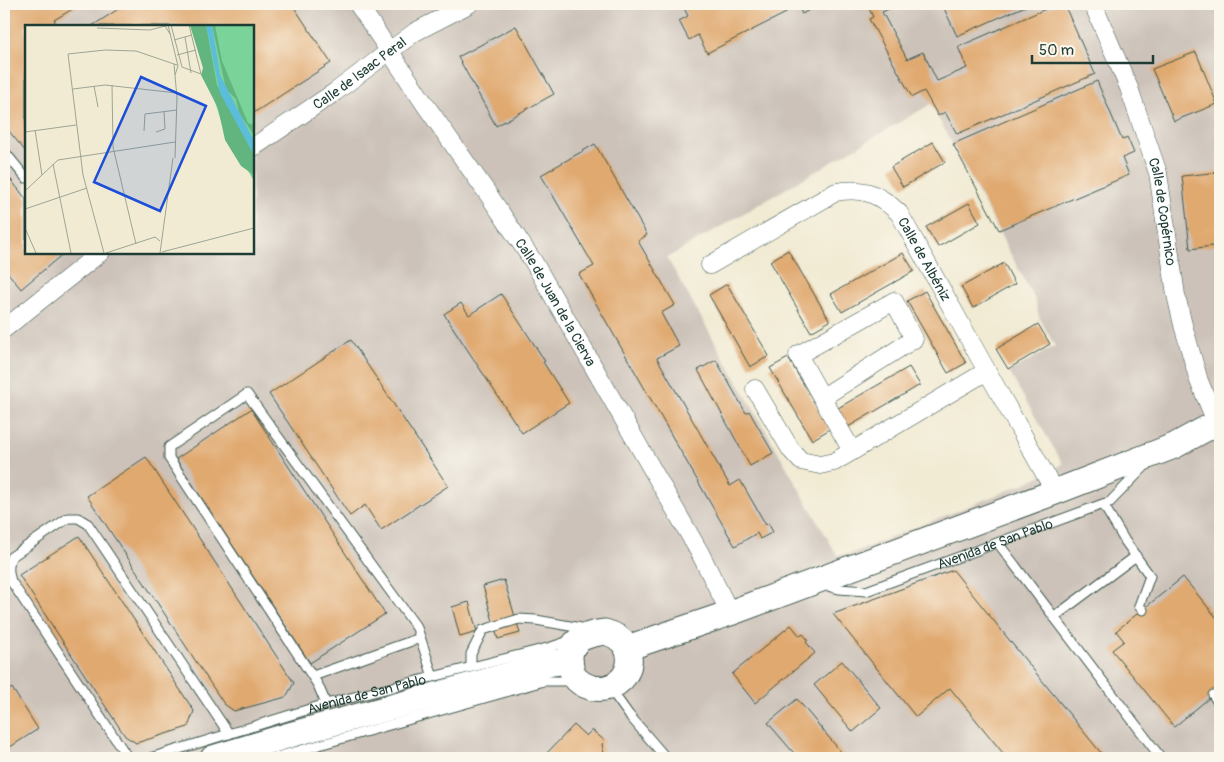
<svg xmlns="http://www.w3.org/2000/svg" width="1224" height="762" font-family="Pangolin,sans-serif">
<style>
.industrial{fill:#ccc2b9;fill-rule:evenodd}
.building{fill:#e0a970}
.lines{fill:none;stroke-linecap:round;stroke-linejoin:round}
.lane-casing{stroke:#3e574c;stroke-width:11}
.street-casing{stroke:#3e574c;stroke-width:19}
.secondary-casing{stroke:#3e574c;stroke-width:27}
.lane{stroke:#fff;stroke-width:9}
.street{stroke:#fff;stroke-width:18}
.secondary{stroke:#fff;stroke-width:25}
.labels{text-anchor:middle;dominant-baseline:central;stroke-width:4;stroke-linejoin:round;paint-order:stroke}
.street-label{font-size:14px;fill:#1f3d34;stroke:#fbf7ec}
.inset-road{fill:none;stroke:#9da594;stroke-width:1}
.view{fill:#1d4ed8;fill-opacity:0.15;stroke:#1d4ed8;stroke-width:2.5}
.inset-edge{fill:none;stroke:#1f3d34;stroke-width:2.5}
</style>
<rect width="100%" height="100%" fill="#fbf7ec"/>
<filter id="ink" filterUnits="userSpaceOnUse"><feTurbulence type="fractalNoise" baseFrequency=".02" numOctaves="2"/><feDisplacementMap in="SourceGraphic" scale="10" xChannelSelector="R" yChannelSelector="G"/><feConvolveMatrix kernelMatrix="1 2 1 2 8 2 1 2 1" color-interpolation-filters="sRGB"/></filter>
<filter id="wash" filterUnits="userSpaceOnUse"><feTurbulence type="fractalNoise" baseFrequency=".0096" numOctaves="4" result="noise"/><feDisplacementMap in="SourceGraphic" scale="20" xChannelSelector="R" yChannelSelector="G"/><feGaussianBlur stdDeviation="1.12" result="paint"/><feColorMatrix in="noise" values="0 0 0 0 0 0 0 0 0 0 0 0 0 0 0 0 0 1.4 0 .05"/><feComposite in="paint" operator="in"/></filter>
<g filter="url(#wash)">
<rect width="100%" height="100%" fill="#f1ebd4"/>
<path class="industrial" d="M4,4H1220V758H4ZM26,26H252V252H26ZM931,104L1035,300L1039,317L1055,346L1009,372L1063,464L1026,483L850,554L837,555L667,258Z"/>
<g id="blocks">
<g class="building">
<path d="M4,4H81L54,20L57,26H26V152L4,125Z"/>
<path d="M126,4H292L331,63L252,114V26H92Z"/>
<path d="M682,4H782L786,13L707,53L698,35L689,40L679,21L688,16Z"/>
<path d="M797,4H820L802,14Z"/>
<path d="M867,4H900L882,12L907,59L923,52L937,81L967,68L958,47L1057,4H1064L1095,74L957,134L945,112L938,116L924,91L912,97L869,19L873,17Z"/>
<path d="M942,4H1030L957,36Z"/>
<path d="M516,26L554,94L496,126L458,57Z"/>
<path d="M1196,52L1217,104L1174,121L1152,69Z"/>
<path d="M1097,81L1122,140L1127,137L1134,153L1122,158L1129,175L999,230L953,144Z"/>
<path d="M933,142L945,162L903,187L891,167Z"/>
<path d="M595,144L647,235L638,241L675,305L661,313L679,346L657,358L730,486L740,480L766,525L768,523L773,532L760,539L757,533L735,546L579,274L594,266L541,175Z"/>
<path d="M4,171L26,199V252H65L21,289L4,268Z"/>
<path d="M1220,172V245L1190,249L1182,176Z"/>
<path d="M969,203L980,223L938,247L926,227Z"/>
<path d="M788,250L830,321L811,332L770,261Z"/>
<path d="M903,253L914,271L842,312L831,294Z"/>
<path d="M1004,263L1015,284L973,308L961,287Z"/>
<path d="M727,284L769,356L750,367L709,295Z"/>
<path d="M925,291L966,363L948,373L907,301Z"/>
<path d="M501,294L545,361L543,362L569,403L522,433L444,314L461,303L469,315Z"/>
<path d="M1038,324L1050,344L1008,369L996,349Z"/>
<path d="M351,340L448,486L381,530L365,505L350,516L269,394Z"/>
<path d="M788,358L830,429L812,440L770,368Z"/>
<path d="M716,360L746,413L749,411L773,453L750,466L698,370Z"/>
<path d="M909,367L920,385L848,427L838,408Z"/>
<path d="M251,409L385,614L310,663L176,459Z"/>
<path d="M146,457L294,683L286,697L234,711L224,704L87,496Z"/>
<path d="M79,536L194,711L188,727L136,743L125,736L19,575Z"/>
<path d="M953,570L1014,646L1105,758H1007L950,688L916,717L833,614Z"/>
<path d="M1183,577L1220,622V689L1174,727L1112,650L1124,641L1116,631Z"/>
<path d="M504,580L520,633L498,639L483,586Z"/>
<path d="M469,602L477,632L460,637L452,607Z"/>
<path d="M791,625L800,636L803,634L808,640L806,642L815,653L755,703L732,674Z"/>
<path d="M842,661L881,708L853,732L814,685Z"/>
<path d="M12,688L38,729L4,751V694Z"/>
<path d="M797,699L846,758H798L768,723Z"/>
<path d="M574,725L586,736L592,730L605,741L602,744L604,754L599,758H542Z"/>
</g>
</g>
</g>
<g filter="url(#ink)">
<use href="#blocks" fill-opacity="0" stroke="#3e574c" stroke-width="1"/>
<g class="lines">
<defs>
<g id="lane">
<path d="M4,151L26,178"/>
<path d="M1103,504L1125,541L1150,576L1139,606L1143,610"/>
<path d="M998,543L1161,758"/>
<path id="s1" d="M823,585L839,589L866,591L1103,504L1110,502L1146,465"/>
<path d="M1054,617L1136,556"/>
<path d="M471,667V654L483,630L519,619L536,620L587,629"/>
<path d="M313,676L420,638"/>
<path d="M609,687L629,715L666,758"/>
<path d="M1213,695L1220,705"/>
<path d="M326,704L318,685L169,458V447L247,394L417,628L426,655L433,677"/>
<path d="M128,758L11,581C8,572 8,566 11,557L68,518H78L88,524L229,734"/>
<path id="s2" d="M150,758L326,704L551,647L572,640"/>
<path d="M273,758L544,681H574"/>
</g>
<g id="street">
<path id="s3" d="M358,4L424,103L488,194L533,261L700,553L730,613"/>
<path id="s4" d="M1093,4L1129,88L1158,173L1176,295L1183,325L1199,381L1217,424"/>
<path id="s5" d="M252,148L335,92L415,32L469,4"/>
<path id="s6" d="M710,265L836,192C864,187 879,194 899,213L987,371L1055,492"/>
<path d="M4,329L101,252"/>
<path d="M755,389L791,450L801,461L820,465L834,462L987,371"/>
<path d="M823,397L914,339L894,301L798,355L852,451"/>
</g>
<g id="secondary">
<path d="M605,632C645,642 632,694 593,688C585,686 578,682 574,676C571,670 570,663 570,657C571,638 589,634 605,632Z"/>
<path d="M627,648L730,613L1055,492L1174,446L1220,421"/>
<path d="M213,758L293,734L552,663L570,661"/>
</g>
</defs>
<use href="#lane" class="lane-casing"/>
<use href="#street" class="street-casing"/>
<use href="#secondary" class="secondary-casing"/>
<use href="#lane" class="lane"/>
<use href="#street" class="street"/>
<use href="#secondary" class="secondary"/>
</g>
</g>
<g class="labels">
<g class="street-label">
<text stroke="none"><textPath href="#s5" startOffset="131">Calle de Isaac Peral</textPath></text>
<text stroke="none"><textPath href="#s4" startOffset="220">Calle de Copérnico</textPath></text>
<text stroke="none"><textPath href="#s6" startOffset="268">Calle de Albéniz</textPath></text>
<text stroke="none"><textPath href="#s3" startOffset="358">Calle de Juan de la Cierva</textPath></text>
<text stroke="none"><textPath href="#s1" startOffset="181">Avenida de San Pablo</textPath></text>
<text stroke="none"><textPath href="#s2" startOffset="226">Avenida de San Pablo</textPath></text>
</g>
</g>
<g transform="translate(25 25)">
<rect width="229" height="229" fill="#f1ebd4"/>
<path d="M165,0H229V156L200,108Z" fill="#7ad398"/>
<path d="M165,0H181L192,60L229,130V150L216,141L200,115L193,83L176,50L178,43ZM187,0H190L197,36L223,98L229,100V110L214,88L211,74L201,64Z" fill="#63b580"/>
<path d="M181,0H187L195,50L229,116V130L195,68Z" fill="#5cbdda"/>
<path class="inset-road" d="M143,0L153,41L150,50M146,0L157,42L176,49L164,0M72,3L125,5L140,1L145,9M160,12L166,48M149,15L167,10M152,30L171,25M149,39L152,73L150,133M87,60L88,122L111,219M69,61L73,82M48,64L80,60L152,68M10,105L17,150M119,106L120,89L152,85M0,107L51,100M131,107L140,104L139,86M28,139L46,228M0,166L33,135L150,117M0,184L62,163M0,203L11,228M137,227L229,203M79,228L58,150L43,29L80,25L111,26L152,40M81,228L130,212L135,216M135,228L148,133"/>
<path class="view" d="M116,52L181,81L135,186L69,157Z"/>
<rect width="229" height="229" class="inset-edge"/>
</g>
<rect width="1224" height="762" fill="none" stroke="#fbf7ec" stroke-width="20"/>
<path d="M1032 55v8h121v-8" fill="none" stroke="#1f3d34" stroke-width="2.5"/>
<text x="1039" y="55" font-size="15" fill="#1f3d34" stroke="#fbf7ec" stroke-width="4" paint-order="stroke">50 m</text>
</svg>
